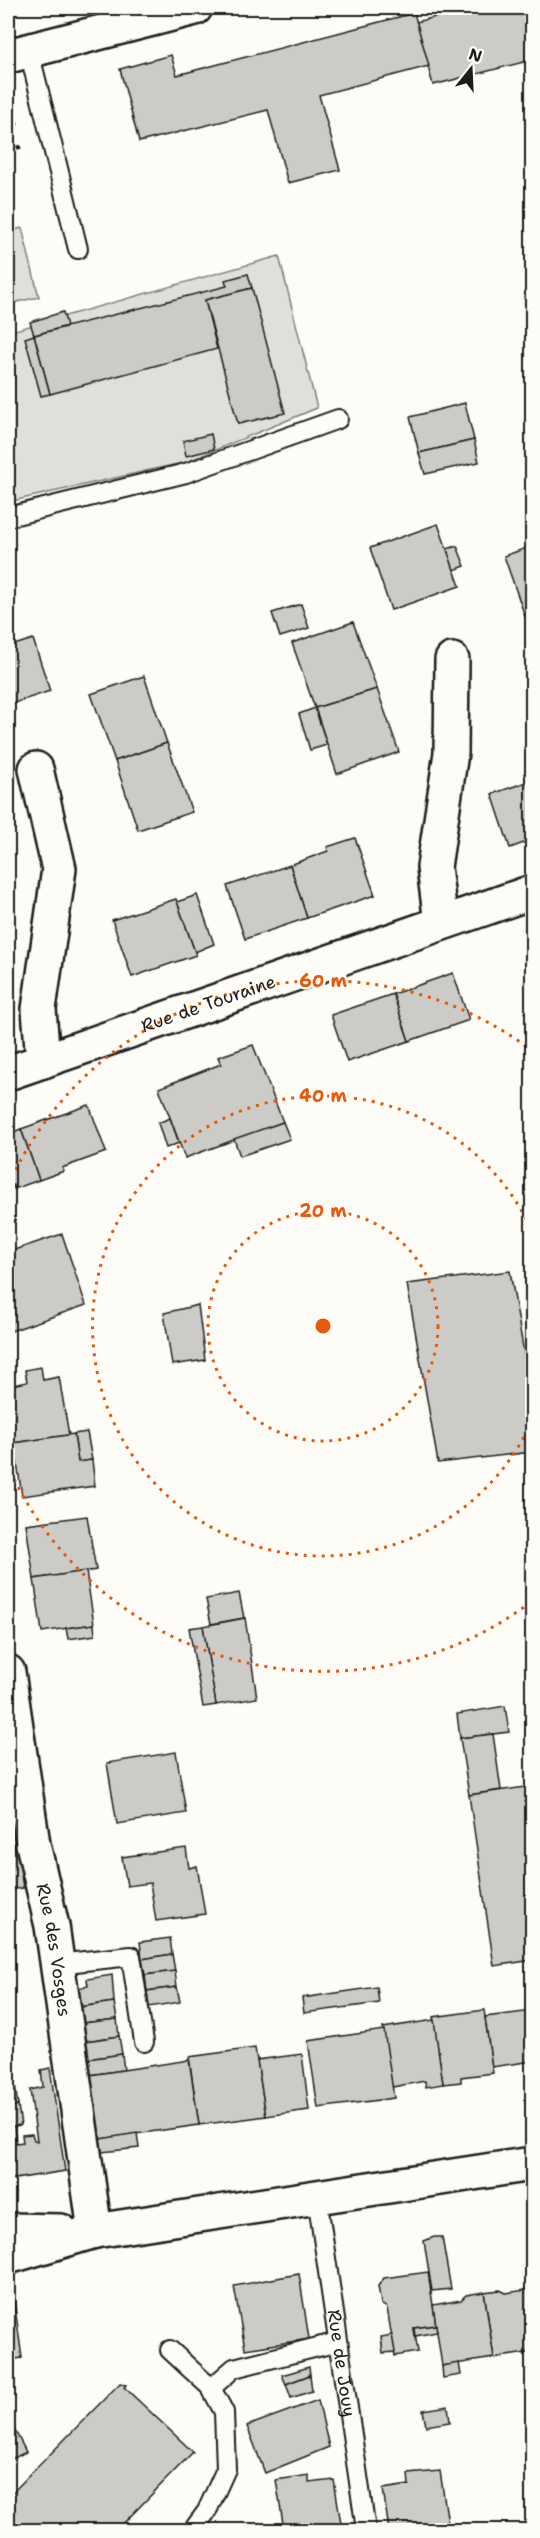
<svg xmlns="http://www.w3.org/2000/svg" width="540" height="2538" font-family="'Shantell Sans',sans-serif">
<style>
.green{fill:#e0dfdb;stroke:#7e7e7c;stroke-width:1.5}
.building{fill:#cccbc8;stroke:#1c1c1c;stroke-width:1.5}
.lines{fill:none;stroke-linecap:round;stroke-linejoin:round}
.service-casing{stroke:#1c1c1c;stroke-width:22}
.minor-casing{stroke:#1c1c1c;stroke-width:38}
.secondary-casing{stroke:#1c1c1c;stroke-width:38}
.primary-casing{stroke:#1c1c1c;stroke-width:38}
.path{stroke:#1c1c1c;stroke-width:4;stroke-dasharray:4.5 4.5;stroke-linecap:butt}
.service{stroke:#fdfcf7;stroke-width:18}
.minor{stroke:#fdfcf7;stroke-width:33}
.secondary{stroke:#fdfcf7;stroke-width:33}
.primary{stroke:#fdfcf7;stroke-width:33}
.ring{fill:none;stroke:#e8590c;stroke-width:3;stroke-dasharray:3 6}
.labels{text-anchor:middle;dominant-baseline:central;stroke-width:5;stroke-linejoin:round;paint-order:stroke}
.street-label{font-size:18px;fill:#1c1c1c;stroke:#fdfcf7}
.centre{fill:#e8590c;stroke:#fdfcf7;stroke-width:3}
.ring-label{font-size:18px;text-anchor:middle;font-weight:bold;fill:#e8590c;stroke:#fdfcf7;stroke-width:5;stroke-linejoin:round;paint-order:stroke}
</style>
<rect width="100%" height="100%" fill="#fdfcf7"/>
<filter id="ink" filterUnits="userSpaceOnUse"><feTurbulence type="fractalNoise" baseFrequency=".0167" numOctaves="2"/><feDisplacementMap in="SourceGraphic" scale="12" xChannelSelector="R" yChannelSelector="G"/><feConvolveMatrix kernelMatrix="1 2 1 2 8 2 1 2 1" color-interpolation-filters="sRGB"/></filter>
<g filter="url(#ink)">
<g class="green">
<path d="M22,228L39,297L8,304V232Z"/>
<path d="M279,256L317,408L186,462L8,502V332Z"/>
</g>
<g class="building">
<path d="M471,8H532V60L433,85L416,22Z"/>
<path d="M414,13L429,66L319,95L340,170L288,183L268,110L139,142L120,69L171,55L177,75Z"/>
<path d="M248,274L252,288L205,300L217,349L50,394L34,335L227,286L225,280Z"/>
<path d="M252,288L285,413L238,424L205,300Z"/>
<path d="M63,312L67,326L34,335L30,322Z"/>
<path d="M34,335L50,394L41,396L25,338Z"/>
<path d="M465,403L474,440L419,453L410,417Z"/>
<path d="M211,434L214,449L186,456L183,441Z"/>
<path d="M474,440L479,462L425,474L419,453Z"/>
<path d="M438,524L460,586L391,610L370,548Z"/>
<path d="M457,546L465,566L454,570L447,549Z"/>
<path d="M532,546V620L527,622L504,556Z"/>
<path d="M301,604L309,628L280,637L272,613Z"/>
<path d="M353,622L377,689L315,708L292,643Z"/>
<path d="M33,639L50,691L8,705V647Z"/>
<path d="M144,676L167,743L115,761L91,694Z"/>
<path d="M377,689L399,752L337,774L315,708Z"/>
<path d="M315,708L327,745L310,750L299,714Z"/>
<path d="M167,743L192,812L138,830L115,761Z"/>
<path d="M532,780V840L510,848L492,794Z"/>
<path d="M355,838L375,895L307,918L290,865L328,851L327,847Z"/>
<path d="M290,865L307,918L245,939L227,886Z"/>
<path d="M197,895L214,944L195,952L177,902Z"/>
<path d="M176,899L196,955L132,977L112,920Z"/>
<path d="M453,973L469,1020L409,1041L393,994Z"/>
<path d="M393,994L409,1041L347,1062L331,1015Z"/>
<path d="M253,1045L283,1122L185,1158L159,1088L221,1064L218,1057Z"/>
<path d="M89,1105L106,1152L62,1168L64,1171L39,1180L21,1129Z"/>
<path d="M170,1118L179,1143L166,1148L158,1123Z"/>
<path d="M283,1122L290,1139L240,1156L234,1139Z"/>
<path d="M21,1129L39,1180L14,1189L13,1185L8,1187V1134Z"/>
<path d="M62,1234L86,1305L11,1331L8,1321V1252Z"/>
<path d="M510,1271L532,1400V1452L438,1463L407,1284Z"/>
<path d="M198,1305L205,1360L172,1365L164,1313Z"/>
<path d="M41,1367L43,1380L59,1377L69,1435L14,1443L8,1386L27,1382L25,1370Z"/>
<path d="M87,1432L92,1460L78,1462L74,1434Z"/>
<path d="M74,1434L78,1462L92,1460L95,1486L22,1496L14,1443Z"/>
<path d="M87,1516L96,1570L34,1579L26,1524Z"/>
<path d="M86,1571L94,1624L42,1632L34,1579Z"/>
<path d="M239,1593L244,1618L211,1624L206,1599Z"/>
<path d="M245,1618L257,1698L216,1705L203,1626Z"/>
<path d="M94,1624L95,1635L68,1639L66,1628Z"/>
<path d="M203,1626L216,1705L203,1707L189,1628Z"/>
<path d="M505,1706L509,1732L460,1738L457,1714Z"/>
<path d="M493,1734L501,1790L469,1795L460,1738Z"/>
<path d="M176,1752L186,1813L117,1824L107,1763Z"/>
<path d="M8,1786L23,1888L8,1890Z"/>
<path d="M532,1786V1960L494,1966L469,1795Z"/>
<path d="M186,1848L189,1868L197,1866L205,1914L156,1921L150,1883L127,1886L122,1857Z"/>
<path d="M170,1938L172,1954L142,1959L140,1942Z"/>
<path d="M172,1954L175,1971L145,1975L142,1959Z"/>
<path d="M175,1971L177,1987L147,1991L145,1975Z"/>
<path d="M112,1975L114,2002L80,2007L78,1988L88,1986L87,1979Z"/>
<path d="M177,1987L180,2002L149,2007L147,1991Z"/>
<path d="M377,1987L379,2003L304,2013L302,1998Z"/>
<path d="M114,2002L117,2019L83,2023L80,2007Z"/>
<path d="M484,2010L493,2073L461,2077V2082L443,2084L433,2017Z"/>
<path d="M532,2011V2061L492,2067L485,2017Z"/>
<path d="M117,2019L119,2036L86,2041L83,2023Z"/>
<path d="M434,2020L443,2084L426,2087L425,2081L392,2087L383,2028Z"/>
<path d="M384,2030L394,2098L318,2108L308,2041Z"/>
<path d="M8,2035L18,2106L8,2107Z"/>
<path d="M119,2036L122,2054L88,2059L86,2041Z"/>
<path d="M255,2048L266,2116L199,2125L189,2057Z"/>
<path d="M122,2054L124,2070L90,2075L88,2059Z"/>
<path d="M302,2054L309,2110L266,2116L257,2060Z"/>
<path d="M189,2060L199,2125L100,2139L90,2075Z"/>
<path d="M50,2068L65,2171L8,2180V2127L14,2126L16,2143L23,2142L22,2135L32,2134L34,2140L37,2141L30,2090L43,2087L41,2070Z"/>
<path d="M18,2106L21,2125L8,2127V2107Z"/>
<path d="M137,2133L139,2148L102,2152L100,2139Z"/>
<path d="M434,2237H442L451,2289L432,2291L424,2241Z"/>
<path d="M428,2272L436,2325L414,2328L418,2352L395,2356L387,2308L381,2304L378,2286L384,2278Z"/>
<path d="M299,2274L309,2339L245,2349L234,2286Z"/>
<path d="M532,2289V2352L494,2358L484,2292L500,2290L506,2293Z"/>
<path d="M484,2292L494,2358L442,2366L433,2305L461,2300L466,2295Z"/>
<path d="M14,2300L22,2358L8,2360V2301Z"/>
<path d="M436,2325L437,2332L415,2336L414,2328Z"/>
<path d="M392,2335L395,2352L383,2353L381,2337Z"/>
<path d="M459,2363L461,2375L443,2378L442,2366Z"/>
<path d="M309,2367L310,2375L286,2384L282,2375Z"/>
<path d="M310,2375L312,2391L291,2398L286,2384Z"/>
<path d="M120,2383L126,2385L124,2387L193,2452L117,2530H8V2497Z"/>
<path d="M318,2400L329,2447L265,2473L247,2426Z"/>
<path d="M448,2406L450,2422L426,2426L423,2410Z"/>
<path d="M8,2417L26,2452L8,2461Z"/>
<path d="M440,2471L449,2530H389L383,2489L409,2485L408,2474Z"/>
<path d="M309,2475V2483L334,2480L342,2530H284L276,2480Z"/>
</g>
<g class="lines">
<defs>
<g id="service">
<path d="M29,51L78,249"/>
<path d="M8,517L186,473L338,419"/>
<path d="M57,1964L131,1956L144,2042"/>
<path id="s1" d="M317,2197L366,2530"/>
<path d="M170,2350L211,2388L224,2412L226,2469L207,2511L193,2530"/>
<path d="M211,2388L234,2368L338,2342"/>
</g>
<g id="minor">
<path d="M8,56L195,8"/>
<path d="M36,769L59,869L39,1009L43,1061"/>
<path d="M441,923L434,867L451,753L452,660"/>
<path id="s2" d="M8,1073L532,892"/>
<path id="s3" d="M8,1672L33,1844L52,1926L95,2231"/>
</g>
<g id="secondary">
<path d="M8,2230L61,2231"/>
<path d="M8,2257L95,2231"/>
</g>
<path id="primary" d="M95,2231L532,2164"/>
</defs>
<use href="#service" class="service-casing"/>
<use href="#minor" class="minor-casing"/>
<use href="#secondary" class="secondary-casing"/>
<use href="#primary" class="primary-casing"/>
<g class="path">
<path d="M8,126L18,123"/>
<path d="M8,150L24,146"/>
</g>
<use href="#service" class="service"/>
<use href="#minor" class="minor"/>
<use href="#secondary" class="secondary"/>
<use href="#primary" class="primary"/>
</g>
</g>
<g class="ring">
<circle cx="323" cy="1326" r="115"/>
<path d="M532 1421A230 230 0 1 1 532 1231"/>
<path d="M531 1602A345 345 0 0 1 8 1466M8 1186A345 345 0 0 1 531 1050"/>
</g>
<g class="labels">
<g class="street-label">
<text stroke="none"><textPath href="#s2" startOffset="212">Rue de Touraine</textPath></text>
<text stroke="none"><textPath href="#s3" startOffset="282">Rue des Vosges</textPath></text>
<text stroke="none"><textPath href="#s1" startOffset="168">Rue de Jouy</textPath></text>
</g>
</g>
<circle cx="323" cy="1326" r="9" class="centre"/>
<g class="ring-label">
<text x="323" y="987">60 m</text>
<text x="323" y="1102">40 m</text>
<text x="323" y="1217">20 m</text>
</g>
<rect width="540" height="2538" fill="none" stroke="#fdfcf7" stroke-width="30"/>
<rect x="15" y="15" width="510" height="2508" fill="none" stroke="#1c1c1c" stroke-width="2" filter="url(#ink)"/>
<g transform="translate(471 69) rotate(18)" stroke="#fdfcf7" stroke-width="4.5" paint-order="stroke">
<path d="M0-4.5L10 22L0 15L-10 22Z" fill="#1c1c1c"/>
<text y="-9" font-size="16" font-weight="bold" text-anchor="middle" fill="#1c1c1c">N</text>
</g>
</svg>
